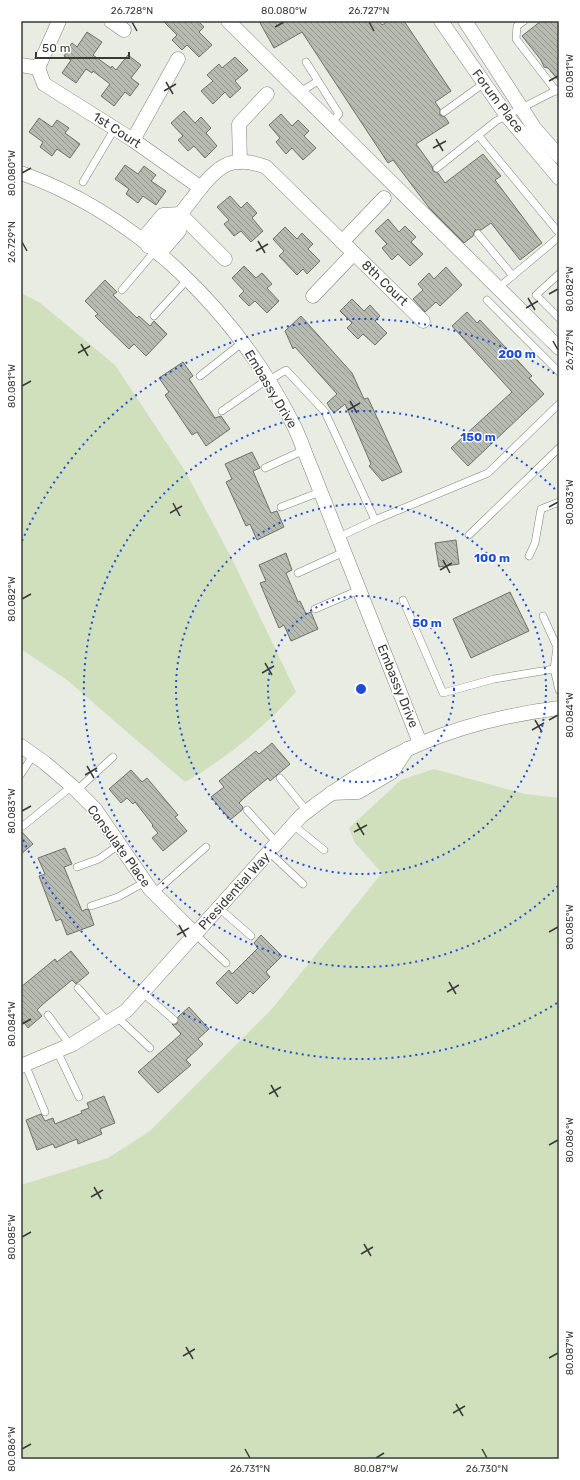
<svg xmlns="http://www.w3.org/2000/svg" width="580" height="1480" font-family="Rubik,sans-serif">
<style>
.grass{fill:#d0dfbc}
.building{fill:url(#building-back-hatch);stroke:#6d7168}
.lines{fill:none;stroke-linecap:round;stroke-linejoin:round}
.service-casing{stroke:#80847b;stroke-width:8}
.minor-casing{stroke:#80847b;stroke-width:15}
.service{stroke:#fff;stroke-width:7}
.minor{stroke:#fff;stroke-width:14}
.ticks{fill:none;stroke:#393b37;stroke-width:1.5}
.ring{fill:none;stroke:#1d4ed8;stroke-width:2;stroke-dasharray:2 4}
.labels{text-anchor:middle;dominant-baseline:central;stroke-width:3;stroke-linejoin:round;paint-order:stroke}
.street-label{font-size:13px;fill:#393b37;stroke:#fff}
.centre{fill:#1d4ed8;stroke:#fff;stroke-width:2}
.ring-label{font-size:12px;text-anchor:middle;font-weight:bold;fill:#1d4ed8;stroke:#fff;stroke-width:3;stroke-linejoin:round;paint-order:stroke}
.neatline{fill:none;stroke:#393b37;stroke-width:1.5}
.ticks-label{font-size:10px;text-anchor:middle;fill:#393b37}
</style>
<defs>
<pattern id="building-back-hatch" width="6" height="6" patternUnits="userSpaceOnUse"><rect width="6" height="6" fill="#b6bab1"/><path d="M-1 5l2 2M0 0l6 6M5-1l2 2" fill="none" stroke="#959891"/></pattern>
</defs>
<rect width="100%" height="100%" fill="#e8ece2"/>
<g class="grass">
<path d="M21,293L39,302L115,365L185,471L232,559L296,692C264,727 226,759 185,782L67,680L21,649Z"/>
<path d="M434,769L525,794L559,798V1459H21V1185L108,1158L150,1131L271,1010L382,873L355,843L349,828L401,780Z"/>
</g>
<g class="building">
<path d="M163,21H198L204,27L199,32L212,45L199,57L187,45L182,50L172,40L177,35Z"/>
<path d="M259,21H379L382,25L388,21H404L451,91L435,102L440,109V115L445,117L449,123L416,144L432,166L433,171L438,173L445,183L483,154L501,176L495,180L542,243L520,260L491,223L481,230H475L473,236L464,243L430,209L393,160L388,163L302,32L274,48Z"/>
<path d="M541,21H559V81L548,68L544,67L541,60L522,36Z"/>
<path d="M87,32L102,42L93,55L111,68L112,66L116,70L128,55L141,65L131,78L139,84L130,96L125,92L114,106L101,96L110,84L93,71L92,73L86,69L76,83L62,73L71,60L64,56L72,43L77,47Z"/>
<path d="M235,57L248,70L235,81L241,88L230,98L225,92L213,104L201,91L213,81L207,75L219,64L222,68Z"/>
<path d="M184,111L195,123L201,117L211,128L206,133L217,146L205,158L194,146L188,151L178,140L183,136L171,123Z"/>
<path d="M281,114L292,126L298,120L309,131L304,136L316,148L303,160L292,148L286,154L276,142L280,138L269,125Z"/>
<path d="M39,118L52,127L57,120L69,128L65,133L80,144L70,158L57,149L52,156L40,147L43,142L29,132Z"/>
<path d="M125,165L138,174L144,166L156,175L151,181L166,191L156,205L143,196L138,203L126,194L129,189L115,179Z"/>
<path d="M230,196L241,208L247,202L257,213L252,218L263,231L251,242L241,231L234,236L224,224L229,220L217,207Z"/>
<path d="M388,219L399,232L405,226L416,237L411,242L423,254L410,266L398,254L392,260L382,248L387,244L375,231Z"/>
<path d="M285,227L297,239L302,233L313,244L308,249L320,261L307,274L303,269L297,275L279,256L284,251L273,239Z"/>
<path d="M244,266L256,278L262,273L272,284L267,288L279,301L267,313L255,301L249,306L239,296L244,291L232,278Z"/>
<path d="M446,267L462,285L440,306L436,302L425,312L413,299L423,290L418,284L429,273L434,279Z"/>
<path d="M105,280L117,292L113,295L137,318L139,316L150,326L154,321L167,334L146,356L134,344L129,349L95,316L98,314L85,301Z"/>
<path d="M352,299L364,311L370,305L380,316L375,321L387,333L375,345L363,334L358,339L347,328L352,323L340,311Z"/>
<path d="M467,312L477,323L480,320L532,376L529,378L544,394L468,466L451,448L512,392L452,326Z"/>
<path d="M301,316L352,373L364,399L368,398L402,472L382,481L369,466L371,464L345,404L334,413L330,408L327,403L337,394L295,347L293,349L285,331Z"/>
<path d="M183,362L193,376L189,379L215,418L221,416L230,429L206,446L197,432L192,435L165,395L169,392L159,378Z"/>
<path d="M252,452L260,468L253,471L271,513L277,511L284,527L257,540L250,524L246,526L226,482L232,479L225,464Z"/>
<path d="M456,540L459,564L439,567L435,543Z"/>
<path d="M286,553L292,570L286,573L298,602L300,601L306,614L311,612L318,629L291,641L284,625L279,628L260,583L266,581L259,565Z"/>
<path d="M510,592L529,631L471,658L453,619Z"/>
<path d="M272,743L290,764L270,781L268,778L245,797L239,803L243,807L242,810L230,820L211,797L224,787L219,781L256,751L259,754Z"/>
<path d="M131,770L142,782L147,778L178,815L175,817L187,831L163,851L152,838L158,833L152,826L153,825L135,802L133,804L127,798L121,803L109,789Z"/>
<path d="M21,831L33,844L21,854Z"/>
<path d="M65,848L72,864L64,867L82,911L87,909L89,910L94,925L67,935L61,919L56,921L39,876L45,874L38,858Z"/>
<path d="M261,935L282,956L266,972L270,977L253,994L250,991L237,1004L216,983L229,970L232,974L258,948L254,943Z"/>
<path d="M71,951L89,973L76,984L72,980L43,1004L37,1010L42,1016L28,1028L21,1019V987L55,959L57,962Z"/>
<path d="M189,1007L209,1029L198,1039L203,1044L186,1060L191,1065L158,1093L138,1072L181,1034L172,1024H177L178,1017Z"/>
<path d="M104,1096L115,1123L100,1129L102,1134L78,1144L77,1139L55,1148L53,1144L37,1150L26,1120L41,1114L45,1121L53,1118L55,1124L82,1113L81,1111L89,1108L87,1103Z"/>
</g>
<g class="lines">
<defs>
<g id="service">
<path d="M524,21L517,26L516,39L556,91"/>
<path d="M306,62L339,114L331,123"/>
<path d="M300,92L318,81"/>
<path d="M444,112L483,84"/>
<path d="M478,135L559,233"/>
<path d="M437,168L496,121L559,89"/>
<path d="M83,182L115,128"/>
<path d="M478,234L513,276"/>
<path d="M559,274L536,295L559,318"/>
<path d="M498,288L559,237"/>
<path d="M122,290L155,251"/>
<path d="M487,300L559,372"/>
<path d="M154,316L187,280"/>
<path d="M200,376L243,342"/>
<path d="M269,380L286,370L325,412L375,520L339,537"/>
<path d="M222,411L268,379"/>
<path d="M265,468L304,450"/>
<path d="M281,507L320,492"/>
<path d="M375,520L488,473L559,404"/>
<path d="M469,535L559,448"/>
<path d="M529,556L535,543L541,509L559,502"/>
<path d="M298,573L344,552"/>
<path d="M403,600L443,693L494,679L554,669L559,690"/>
<path d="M315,609L359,590"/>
<path d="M543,616L557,647"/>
<path d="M554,669L557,647L559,646"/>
<path d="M21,774L34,754"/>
<path d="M280,778L307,811"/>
<path d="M77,790L113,757"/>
<path d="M247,810L277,843"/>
<path d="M293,825L324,850"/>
<path d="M23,826L72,786"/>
<path d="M269,852L303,884"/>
<path d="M77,867L99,859L120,844"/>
<path d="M154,893L206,847"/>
<path d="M91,906L118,897L145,882"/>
<path d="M219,908L251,936"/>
<path d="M195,934L226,963"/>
<path d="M78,988L109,1023"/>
<path d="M143,993L174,1020"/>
<path d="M48,1015L70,1045"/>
<path d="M117,1017L150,1048"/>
<path d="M57,1051L79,1097"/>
<path d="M25,1064L45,1112"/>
</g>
<g id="minor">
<path d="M111,21L124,30"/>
<path d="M228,21L559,348"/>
<path d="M441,21L507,116L559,178"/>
<path d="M465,21L535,129L559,156"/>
<path d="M21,65L38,68"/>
<path d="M38,68L44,84L133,140L201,188"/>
<path d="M38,68L59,21"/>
<path d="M133,140L178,59"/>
<path d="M240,162L239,124L267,94"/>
<path d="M21,173C139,215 236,312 292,422C300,437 305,454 312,470C323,498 334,526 345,554C370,617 395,680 420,743"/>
<path d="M180,214L225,259"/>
<path d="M146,235L163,215L180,214"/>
<path d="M342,242L384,198"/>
<path d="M148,246C159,234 171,224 181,213C193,199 208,175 224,166C237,159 253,162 266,167L423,321"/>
<path d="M159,254L179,231L180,214"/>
<path d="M313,296L354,253"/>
<path d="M21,746L45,763L72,786L95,809L150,889L195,934"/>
<path d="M331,793L358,792L392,772L407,749"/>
<path d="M21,1066L73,1044L126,1011L301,816C382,752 457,721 559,708"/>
</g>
</defs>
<use href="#service" class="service-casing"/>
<use href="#minor" class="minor-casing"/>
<use href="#service" class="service"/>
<use href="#minor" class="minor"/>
</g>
<path class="ticks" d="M132,22L137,31M369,22L374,31M275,27L284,22M549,81L558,76M166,82L173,94M164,91L176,84M436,139L443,151M433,148L446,141M22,173L31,168M258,241L265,253M22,242L27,251M256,251L268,244M549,294L558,289M528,298L535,310M526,308L538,301M553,341L558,350M81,344L88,356M78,353L90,346M22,386L31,381M350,401L357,413M348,410L360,403M173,503L180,516M549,507L558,502M170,513L182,506M443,560L450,573M440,570L452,563M22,599L31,594M265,663L272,675M262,673L274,666M535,720L542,732M549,720L558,715M532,730L544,723M87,766L94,778M85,775L97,768M22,811L31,806M357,823L364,835M354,832L367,825M179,925L186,937M549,932L558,927M177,935L189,928M449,982L456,994M447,992L459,985M22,1024L31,1019M271,1085L278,1097M269,1094L281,1087M549,1145L558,1140M94,1187L101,1199M91,1197L103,1190M22,1237L31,1232M364,1244L371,1256M361,1254L373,1247M186,1347L193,1359M183,1356L195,1349M549,1358L558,1353M456,1404L463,1416M453,1413L465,1406M22,1449L31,1444M245,1449L250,1458M482,1449L487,1458M376,1458L384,1453"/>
<g class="ring">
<circle cx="361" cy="689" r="93"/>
<circle cx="361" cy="689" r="185"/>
<path d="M558 886A278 278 0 1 1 558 492"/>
<path d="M557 1003A370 370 0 0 1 22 837M22 541A370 370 0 0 1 557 375"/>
</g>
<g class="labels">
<g class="street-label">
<text transform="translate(498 101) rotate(53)">Forum Place</text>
<text transform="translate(117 130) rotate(33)">1st Court</text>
<text transform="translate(385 283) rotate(44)">8th Court</text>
<text transform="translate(271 389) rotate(59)">Embassy Drive</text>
<text transform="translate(398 686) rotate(68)">Embassy Drive</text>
<text transform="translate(119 846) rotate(54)">Consulate Place</text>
<text transform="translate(234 891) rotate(-48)">Presidential Way</text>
</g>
</g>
<circle cx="361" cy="689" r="6" class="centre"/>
<g class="ring-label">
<text x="517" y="358">200 m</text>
<text x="478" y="441">150 m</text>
<text x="492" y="562">100 m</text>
<text x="427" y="627">50 m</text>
</g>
<rect width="580" height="1480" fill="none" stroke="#ffffff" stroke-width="44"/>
<path d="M36 52v6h93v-6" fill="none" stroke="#393b37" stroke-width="2"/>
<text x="42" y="52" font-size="12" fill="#393b37" stroke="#ffffff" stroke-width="3" paint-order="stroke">50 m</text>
<rect x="22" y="22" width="536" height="1436" class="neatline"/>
<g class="ticks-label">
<text x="132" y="14">26.728°N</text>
<text x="284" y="14">80.080°W</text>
<text x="369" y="14">26.727°N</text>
<text transform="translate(569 76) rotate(-90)" y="4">80.081°W</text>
<text transform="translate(11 173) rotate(-90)" y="4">80.080°W</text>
<text transform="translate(11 242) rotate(-90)" y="4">26.729°N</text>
<text transform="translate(569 289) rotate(-90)" y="4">80.082°W</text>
<text transform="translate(569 350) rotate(-90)" y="4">26.727°N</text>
<text transform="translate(11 386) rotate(-90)" y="4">80.081°W</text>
<text transform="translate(569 502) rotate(-90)" y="4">80.083°W</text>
<text transform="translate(11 599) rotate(-90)" y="4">80.082°W</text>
<text transform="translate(569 715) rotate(-90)" y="4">80.084°W</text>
<text transform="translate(11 811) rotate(-90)" y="4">80.083°W</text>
<text transform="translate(569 927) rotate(-90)" y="4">80.085°W</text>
<text transform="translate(11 1024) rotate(-90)" y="4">80.084°W</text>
<text transform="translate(569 1140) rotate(-90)" y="4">80.086°W</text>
<text transform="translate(11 1237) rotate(-90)" y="4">80.085°W</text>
<text transform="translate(569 1353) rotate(-90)" y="4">80.087°W</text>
<text transform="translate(11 1449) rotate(-90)" y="4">80.086°W</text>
<text x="250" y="1472">26.731°N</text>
<text x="376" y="1472">80.087°W</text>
<text x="487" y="1472">26.730°N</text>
</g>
</svg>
